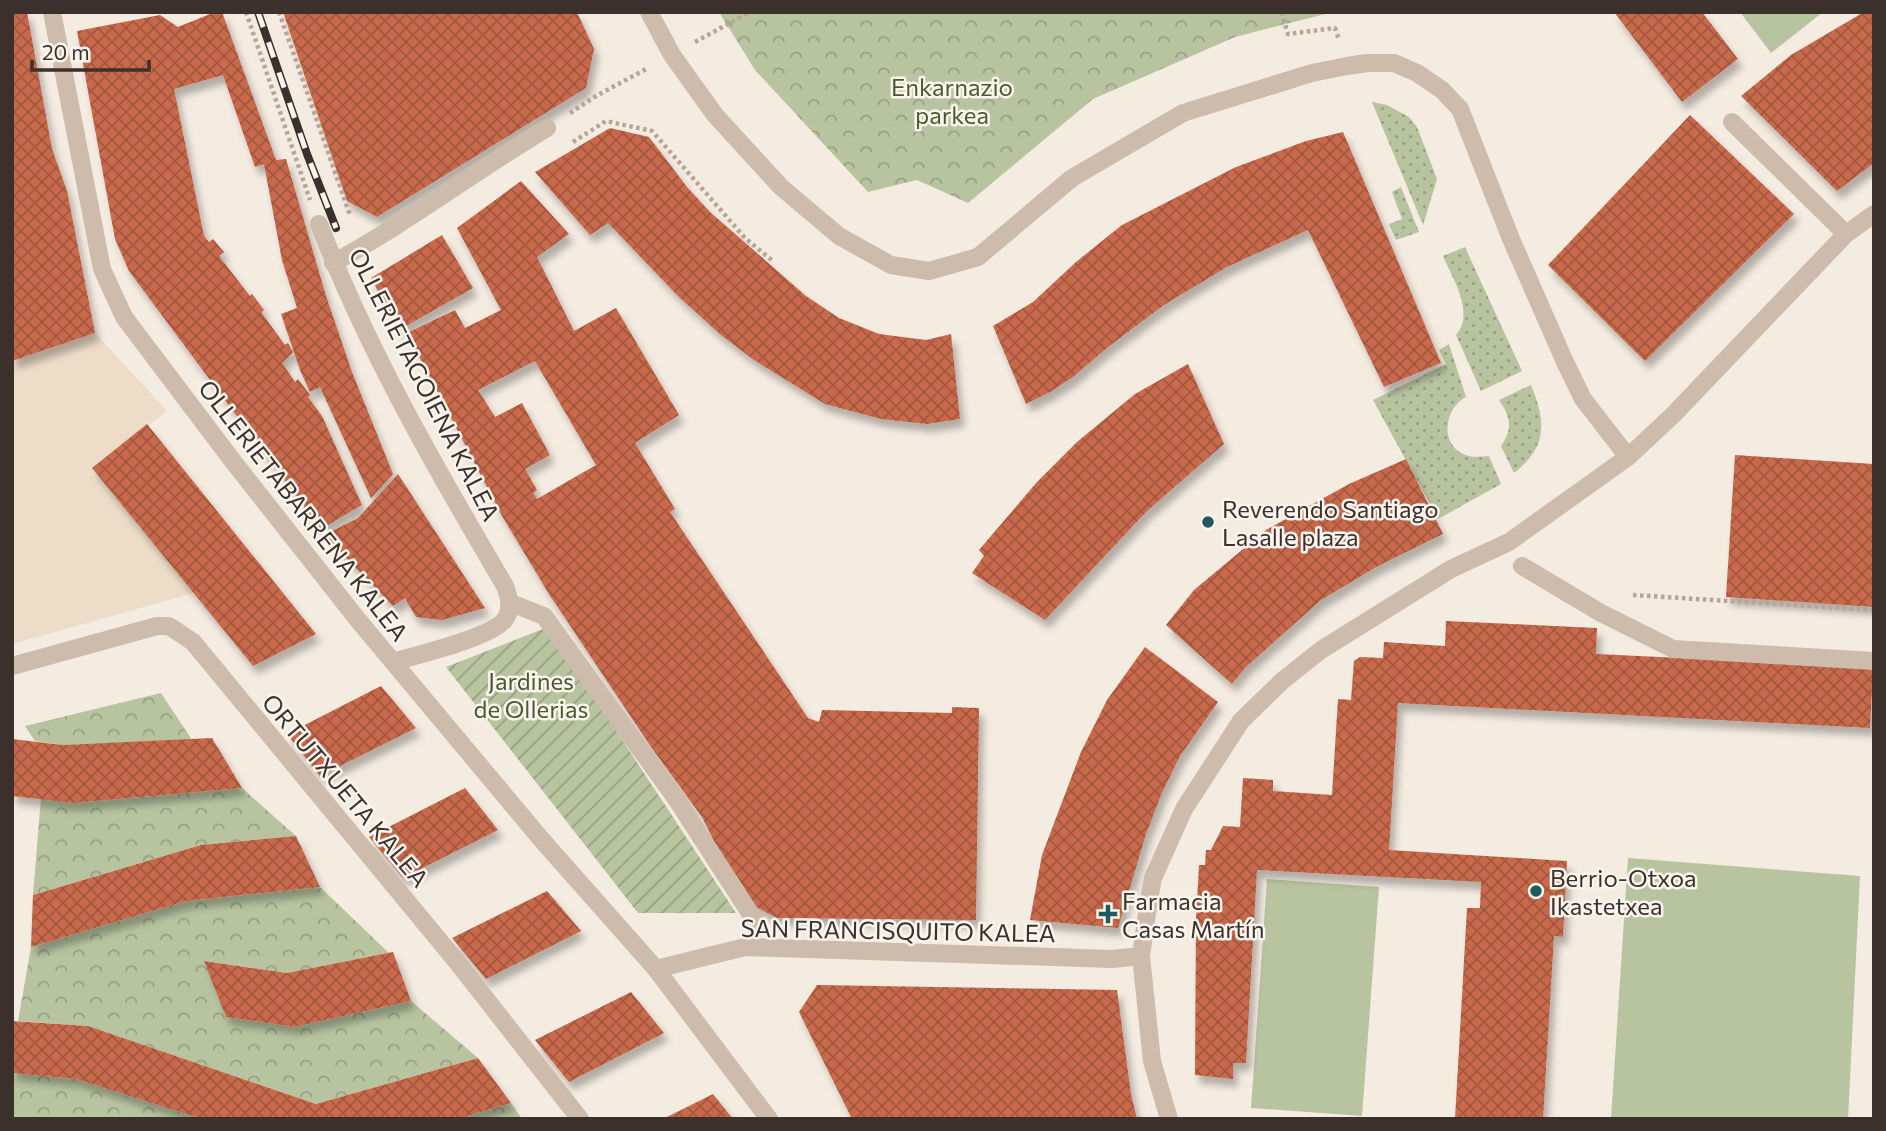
<svg xmlns="http://www.w3.org/2000/svg" width="1886" height="1131" font-family="Commissioner,sans-serif">
<style>
.grass{fill:url(#grass-dots)}
.forest{fill:url(#forest-crowns)}
.garden{fill:url(#garden-furrows)}
.pitch{fill:#b8c4a0}
.plaza{fill:#ecdcc8}
.building{fill:url(#building-cross-hatch);fill-rule:evenodd;filter:url(#shadow)}
.lines{fill:none;stroke-linecap:round;stroke-linejoin:round}
.path{stroke:#b9a596;stroke-width:4.5;stroke-dasharray:3.5 3.5;stroke-linecap:butt}
.minor{stroke:#cdbbac;stroke-width:18}
.rail-casing{stroke:#3b302b;stroke-width:8}
.rail{stroke:#fbf5ee;stroke-width:5;stroke-dasharray:16;stroke-linecap:butt}
.poi-dot{fill:#1f5a5e;stroke:#fbf5ee;stroke-width:2.5}
.labels{text-anchor:middle;dominant-baseline:central;stroke-width:5;stroke-linejoin:round;paint-order:stroke}
.park-label{font-size:24px;fill:#4a5a2e;stroke:#fbf5ee}
.street-label{font-size:24px;fill:#3b302b;stroke:#fbf5ee}
.poi-label{font-size:24px;fill:#3b302b;stroke:#fbf5ee;text-anchor:start}
</style>
<defs>
<pattern id="grass-dots" width="8" height="8" patternUnits="userSpaceOnUse" patternTransform="scale(1.75)"><rect width="8" height="8" fill="#b8c4a0"/><path d="M2 2h.1M6 6h.1" fill="none" stroke="#97a083" stroke-width="1.8" stroke-linecap="round"/></pattern>
<pattern id="forest-crowns" width="20" height="18" patternUnits="userSpaceOnUse" patternTransform="scale(1.75)"><rect width="20" height="18" fill="#b8c4a0"/><path d="M2 6a3 3 0 1 1 6 0M12 15a3 3 0 1 1 6 0" fill="none" stroke="#97a083"/></pattern>
<pattern id="garden-furrows" width="10" height="10" patternUnits="userSpaceOnUse" patternTransform="scale(1.75)"><rect width="10" height="10" fill="#b8c4a0"/><path d="M-1 1l2-2M0 10L10 0M9 11l2-2" fill="none" stroke="#97a083"/></pattern>
<pattern id="building-cross-hatch" width="8" height="8" patternUnits="userSpaceOnUse" patternTransform="scale(1.75)"><rect width="8" height="8" fill="#c8694b"/><path d="M0 0l8 8M0 8l8-8" fill="none" stroke="#a4573f"/></pattern>
<filter id="shadow"><feDropShadow dx="4.5" dy="8" stdDeviation="3.5" flood-color="#0004"/></filter>
</defs>
<rect width="100%" height="100%" fill="#f4ebe1"/>
<g class="grass">
<path d="M1372,102L1387,105L1409,117L1417,127L1437,179L1423,225Z"/>
<path d="M1401,187L1419,232L1396,240L1389,224L1402,219L1392,192Z"/>
<path d="M1465,247L1522,371L1481,391L1456,335C1475,313 1453,279 1443,256Z"/>
<path d="M1449,344L1466,397C1446,407 1439,440 1461,453C1469,458 1479,457 1489,456L1501,484L1438,519L1373,400L1446,364L1439,350Z"/>
<path d="M1531,385C1546,422 1548,446 1514,473L1501,446C1513,429 1511,417 1499,400Z"/>
</g>
<g class="forest">
<path d="M719,12H1333L1235,37L1093,99L968,203L917,180L868,192L755,70Z"/>
<path d="M161,693L192,740L63,745L35,741L25,726Z"/>
<path d="M242,788L296,836L201,845L33,895L41,798L73,803Z"/>
<path d="M320,887L389,953L287,973L205,961L226,1017L294,1027L411,1001L478,1058L316,1104L88,1026L18,1021L31,947L186,901Z"/>
<path d="M12,1073L76,1079L202,1119H12Z"/>
<path d="M511,1103L522,1119H457Z"/>
</g>
<path class="garden" d="M548,627L736,913H638L446,667Z"/>
<g class="pitch">
<path d="M1740,12H1823L1771,53Z"/>
<path d="M1628,858L1860,876L1848,1119H1611Z"/>
<path d="M1267,879L1379,887L1362,1116L1251,1108Z"/>
</g>
<path class="plaza" d="M95,333L167,411L93,468L194,593L12,644V361Z"/>
<g class="building">
<path d="M12,12H27L52,149L67,191L95,333L12,361Z"/>
<path d="M215,12H222L276,160L286,159L326,296L352,372L393,474L371,498L320,387L310,392L300,370L281,314L297,308L282,260L264,164L255,167L223,75L174,89L204,236L209,242L213,239L224,252L219,256L250,296L252,294L264,310L261,312L285,345L288,343L293,352L282,363L295,382L298,379L310,395L308,397L322,416L362,505L321,529L129,271L115,239L77,31L160,15L178,27Z"/>
<path d="M283,12H577L594,49L586,88L377,217L347,201Z"/>
<path d="M1614,12H1702L1738,59L1682,102Z"/>
<path d="M1864,12H1874V163L1837,191L1741,96L1791,55Z"/>
<path d="M1690,115L1794,214L1645,361L1548,265Z"/>
<path d="M610,128L649,137L687,187L710,212L806,296L839,318L879,334L926,340L951,334L960,419L927,424L881,419L825,404L754,360L721,335L679,297L608,223L590,235L535,172Z"/>
<path d="M1343,132L1441,363L1384,387L1308,230L1227,267L1164,305L1108,347L1073,377L1050,392L1026,404L993,326L1033,302L1076,262L1122,225L1236,167L1306,141Z"/>
<path d="M521,181L569,234L537,257L574,331L616,308L679,415L635,443L675,509L670,512L808,718L819,722L822,710L952,713V707L979,708L976,920L777,918L743,900L702,817L651,747L549,594L502,516L407,333L455,310L465,328L501,310L457,228ZM535,361L596,465L537,499L533,493L537,490L525,469L550,455L522,403L495,417L478,390Z"/>
<path d="M442,235L473,288L399,330L371,278Z"/>
<path d="M1188,364L1224,444L1147,511L1045,620L972,573L984,556L979,550L1037,482L1077,442L1135,394Z"/>
<path d="M147,424L316,634L253,666L92,468Z"/>
<path d="M1735,455L1874,464V607L1726,597Z"/>
<path d="M1406,459L1443,534L1378,566L1321,600L1245,668L1232,684L1166,625L1194,590L1266,530L1349,484Z"/>
<path d="M398,474L485,608L442,620L416,617L405,598L393,606L324,535L358,518Z"/>
<path d="M1446,621L1597,628L1596,654L1873,667L1870,728L1398,703L1389,850L1567,861L1563,937L1554,936L1543,1119H1455L1467,908H1480L1481,882L1257,870L1246,1063H1233V1079L1195,1075L1196,920L1199,865H1205L1206,850H1211L1223,826L1240,827L1243,778L1273,780V791L1332,795L1338,699L1351,700L1354,661L1360,657L1383,658L1384,642L1445,646Z"/>
<path d="M1145,647L1218,702L1180,756L1161,795L1146,834L1118,928L1030,920L1042,855L1081,752L1107,700Z"/>
<path d="M381,686L416,728L320,776L287,734Z"/>
<path d="M212,738L242,788L73,803L12,796V739L63,745Z"/>
<path d="M465,788L498,830L403,878L369,837Z"/>
<path d="M296,836L320,887L186,901L31,947L33,895L201,845Z"/>
<path d="M547,891L581,931L486,979L452,938Z"/>
<path d="M393,952L411,1001L294,1027L226,1017L204,961L287,973Z"/>
<path d="M817,985L1117,990L1131,1094L1137,1119H852L799,1012Z"/>
<path d="M631,992L664,1033L569,1082L535,1040Z"/>
<path d="M12,1021L88,1026L316,1104L478,1058L511,1103L457,1119H202L76,1079L12,1073Z"/>
<path d="M713,1094L733,1119H663Z"/>
</g>
<g class="lines">
<g class="path">
<path d="M246,12L310,200"/>
<path d="M279,12L350,215"/>
<path d="M1281,12L1288,34L1335,28L1339,40"/>
<path d="M695,42L750,12"/>
<path d="M570,113L596,96L648,68"/>
<path d="M573,142L606,121L652,131L745,238L774,262"/>
<path d="M1633,595L1874,610"/>
</g>
<g class="minor">
<path d="M52,12L102,269L124,317L232,460L358,620L541,839L656,969L769,1119"/>
<path d="M649,12L672,55L715,115L781,187L839,236L891,265L929,271L978,257L1072,178L1183,113L1312,73L1347,66L1367,63H1394L1417,73L1442,90L1460,109L1511,239L1565,362L1583,399L1628,457"/>
<path d="M1732,122L1846,234"/>
<path d="M319,224C368,351 436,469 505,586C509,597 512,607 506,618C495,637 416,655 393,662"/>
<path d="M333,263C407,223 475,171 547,128"/>
<path d="M1522,566L1601,613L1673,649L1874,661"/>
<path d="M511,603L544,616L677,800L759,927"/>
<path d="M12,666L157,626H169L193,642L457,962L580,1119"/>
<path d="M656,969L745,947L1112,959L1141,956"/>
<path d="M1169,1119L1152,1061L1141,956L1149,899L1153,878L1184,809L1241,721L1282,681L1321,650L1451,569L1509,542L1628,457L1673,415L1846,234L1874,214"/>
</g>
<defs>
<path id="rail" d="M258,12L307,154L336,228"/>
</defs>
<use href="#rail" class="rail-casing"/>
<use href="#rail" class="rail"/>
</g>
<g class="poi-dot">
<circle cx="1208" cy="522" r="7"/>
<circle cx="1536" cy="891" r="7"/>
<path d="M1104.5 903.5h7v7h7v7h-7v7h-7v-7h-7v-7h7z"/>
</g>
<g class="labels">
<g class="park-label">
<text x="952" y="86">Enkarnazio<tspan x="952" dy="28">parkea</tspan></text>
<text x="531" y="680">Jardines<tspan x="531" dy="28">de Ollerias</tspan></text>
</g>
<g class="street-label">
<text transform="translate(425 384) rotate(63)">OLLERIETAGOIENA KALEA</text>
<text transform="translate(304 510) rotate(52)">OLLERIETABARRENA KALEA</text>
<text transform="translate(346 790) rotate(50)">ORTUTXUETA KALEA</text>
<text transform="translate(898 930) rotate(1)">SAN FRANCISQUITO KALEA</text>
</g>
<g class="poi-label">
<text x="1222" y="508">Reverendo Santiago<tspan x="1222" dy="28">Lasalle plaza</tspan></text>
<text x="1550" y="877">Berrio-Otxoa<tspan x="1550" dy="28">Ikastetxea</tspan></text>
<text x="1122" y="900">Farmacia<tspan x="1122" dy="28">Casas Martín</tspan></text>
</g>
</g>
<rect width="1886" height="1131" fill="none" stroke="#3b302b" stroke-width="28"/>
<path d="M32 60v10h117v-10" fill="none" stroke="#3b302b" stroke-width="3.5"/>
<text x="42" y="60" font-size="21" fill="#3b302b" stroke="#fbf5ee" stroke-width="5" paint-order="stroke">20 m</text>
</svg>
